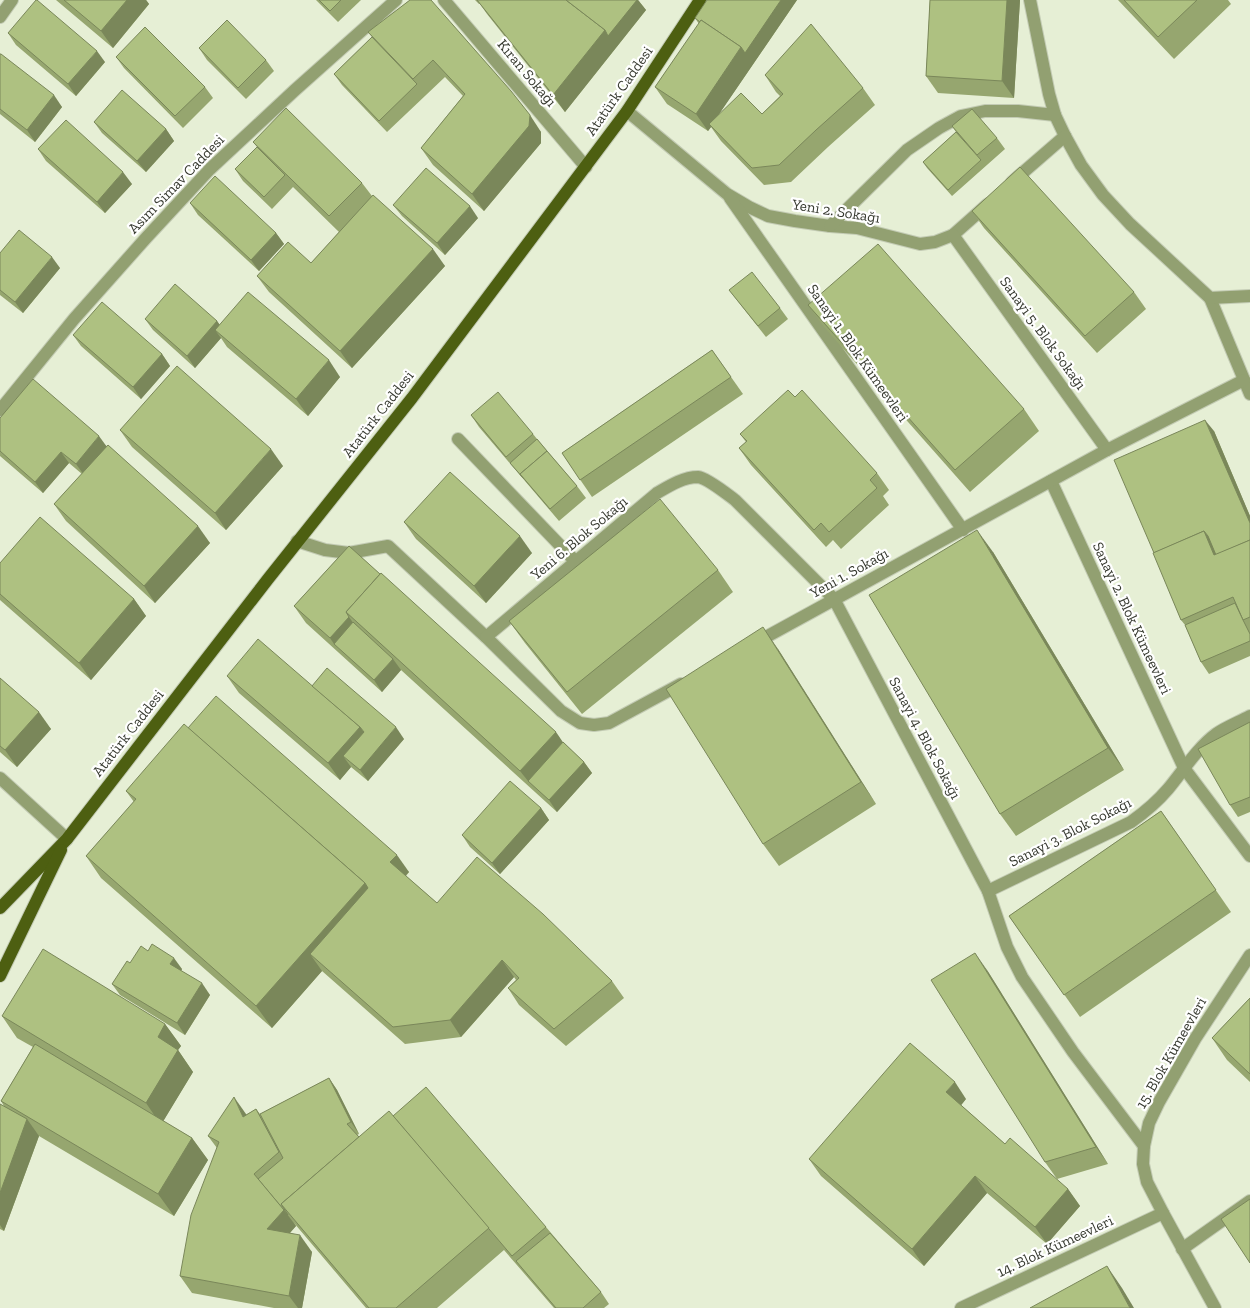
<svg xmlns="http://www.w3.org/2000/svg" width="1250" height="1308" font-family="'Zilla Slab',serif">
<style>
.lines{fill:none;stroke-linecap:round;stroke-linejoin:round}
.minor-casing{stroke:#c3cbb4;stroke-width:14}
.major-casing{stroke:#c3cbb4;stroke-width:14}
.minor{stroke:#92a071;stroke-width:12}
.major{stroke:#4d5f11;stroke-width:12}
.wall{fill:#96a66f}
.shaded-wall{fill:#7a875a}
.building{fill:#aec181;stroke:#7a875a}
.labels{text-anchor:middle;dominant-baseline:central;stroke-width:4.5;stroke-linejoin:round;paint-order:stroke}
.street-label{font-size:15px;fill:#36392f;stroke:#fff}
</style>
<rect width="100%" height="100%" fill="#e6efd5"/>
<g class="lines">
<defs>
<g id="minor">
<path d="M444,0L586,167"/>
<path d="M1030,0L1049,94L1055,115L1065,136L1081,165L1103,195L1130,224L1210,298L1250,394"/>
<path d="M0,17L12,0"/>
<path d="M627,111L727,194L749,207L768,216L795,221L830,226L857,228L920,244L935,242L953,235L988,204"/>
<path d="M1012,182L1065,136"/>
<path d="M730,198L963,530"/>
<path d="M830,226L907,150L939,128L961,116L985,111H1018L1055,115"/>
<path d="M953,235L1107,450"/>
<path d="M1210,298L1250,296"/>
<path d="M0,410L74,319L146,238L210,169L295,90L396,0"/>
<path d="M458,439L576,562"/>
<path d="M1051,481L1184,768L1250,856"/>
<path d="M297,541L325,550L349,553L388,546L486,637L561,711L580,723L594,725L609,723L681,684"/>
<path d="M486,637L657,493C669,486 683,477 698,477C707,478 727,494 735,500L834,599L988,891L1007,947L1022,977L1073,1052L1144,1146"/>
<path d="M755,643L1107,450L1244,380"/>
<path d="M0,778L67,839"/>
<path d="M988,891L1131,822C1145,812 1157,802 1168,789C1183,771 1197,748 1216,734C1226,727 1239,722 1250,716"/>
<path d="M1182,1249L1250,1201"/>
<path d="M961,1308L1163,1213"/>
<path d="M1215,1308L1163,1213L1147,1182L1143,1164L1144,1146L1149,1123L1159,1102L1195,1039L1250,955"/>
</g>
<g id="major">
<path d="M0,908L67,839L268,579L412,398L627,111L700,0"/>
<path d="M0,976L61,850"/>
</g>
</defs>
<use href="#minor" class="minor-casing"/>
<use href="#major" class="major-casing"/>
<use href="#minor" class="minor"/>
<use href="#major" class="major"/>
</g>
<g class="wall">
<path d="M56,0H146L149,4L113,48Z"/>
<path d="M316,0H361L338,22Z"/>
<path d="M410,0L541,132V143L484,211L433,165L421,148L463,96L445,77L387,132L342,85L334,74L372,37L368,32Z"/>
<path d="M475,0H638L646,10L565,112L487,14L480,4H479Z"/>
<path d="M797,0L719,114H762L780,96L776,92L765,75L863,88L875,105L828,147L791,182L764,185L721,141L711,127L708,131L667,104L655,87L699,24L695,18Z"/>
<path d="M930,0H1020L1014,98L938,93L926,76Z"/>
<path d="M1118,0H1228L1231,4L1174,59Z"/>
<path d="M8,33L105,62L76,96L16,45Z"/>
<path d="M199,48L266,60L274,71L246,99L207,60Z"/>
<path d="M0,54L62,107L35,142L0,114Z"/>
<path d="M116,57L205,87L213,98L183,128L124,68Z"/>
<path d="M94,122L166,129L174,141L146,172L102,133Z"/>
<path d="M952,126L997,138L1005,149L952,196L927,168L923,162L956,132Z"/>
<path d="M253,142L362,183L372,196L445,266L352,368L269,292L257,276L311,263L339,232L293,187L272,209L243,181L235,169L257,147Z"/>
<path d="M38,149L132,184L105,213L46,161Z"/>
<path d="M190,203L276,233L284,244L259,271L198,215Z"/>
<path d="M393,205L478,218L445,255L402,216Z"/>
<path d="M972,211L1134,292L1146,309L1097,353L984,228Z"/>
<path d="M0,253L60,268L23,313L0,295Z"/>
<path d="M729,290L780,308L788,319L766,337Z"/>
<path d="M808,305L1024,409L1039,431L970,492L824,327Z"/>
<path d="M145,319L217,321L220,325L340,377L308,416L227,347L221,338L195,368L153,330Z"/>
<path d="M73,335L162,354L170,366L141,399L81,346Z"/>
<path d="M712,350L743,394L592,497L562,453Z"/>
<path d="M795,397L877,473L889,490L883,496L889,505L841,549L833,540L826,547L751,465L739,448L746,442L740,434Z"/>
<path d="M471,415L533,434L537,439L577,486L586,498L559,521L479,427Z"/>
<path d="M0,418L107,446L210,543L155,603L66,521L54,504L82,474L69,463L43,493L0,456Z"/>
<path d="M120,430L283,466L226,530L132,447Z"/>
<path d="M1214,431L1250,516V656L1209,674L1201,662L1185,625L1181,620L1154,553Z"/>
<path d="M404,522L532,553L486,603L416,539Z"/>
<path d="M349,546L584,762L592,773L557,812L401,670L382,692L306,623L294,606Z"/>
<path d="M993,552L1124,770L1016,836L1000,814Z"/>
<path d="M0,563L134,599L146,616L91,680L0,600Z"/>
<path d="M718,570L733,592L582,714L525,643L509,621Z"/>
<path d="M778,649L876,804L779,866L763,844Z"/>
<path d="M227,676L312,686L404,739L368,781L351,767L340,780L239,693Z"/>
<path d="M0,678L51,729L17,767L0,752Z"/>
<path d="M1250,722V812L1238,817L1230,805Z"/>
<path d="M188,728L409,872L406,876L437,903L612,981L624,998L566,1046L519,1005L508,988L516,980L514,977L461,1037L405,1044L322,971L272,1028L101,878L86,856L134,802L126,791Z"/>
<path d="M541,808L549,820L500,874L470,847L462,835Z"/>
<path d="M1161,811L1231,912L1080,1017L1009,916Z"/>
<path d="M148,951L182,969L181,971L210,995L185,1035L120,995L112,984L130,963Z"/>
<path d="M987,970L1108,1164L1057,1179L1045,1162Z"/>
<path d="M1250,998V1082L1227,1060L1212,1038Z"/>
<path d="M2,1016L165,1024L181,1046L178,1050L193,1072L163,1121L192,1138L208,1160L174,1216L39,1136L4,1231L0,1229V1104L4,1106L1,1101L33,1047L17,1038Z"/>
<path d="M329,1078L337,1090L359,1134L357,1135L359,1137L393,1116L546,1227L601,1292L609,1304L604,1308H554L504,1250L437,1308H366L294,1223L296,1226L290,1233L312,1252L302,1308H274L192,1293L180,1276L217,1148L208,1136L256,1109L260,1114Z"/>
<path d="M966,1099L961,1105L1005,1144L1068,1189L1080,1206L1047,1244L987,1193L924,1266L821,1176L809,1159Z"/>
</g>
<g class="shaded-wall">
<path d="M127,0H146L149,4L113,48L101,31Z"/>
<path d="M637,0H638L646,10L565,112L553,95L605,30Z"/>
<path d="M781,0H797L711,126L709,124L711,127L708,131L696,114L741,47Z"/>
<path d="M1007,0H1020L1014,98L1002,81Z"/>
<path d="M97,51L105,62L76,96L68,84Z"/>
<path d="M54,95L62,107L35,142L27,130Z"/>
<path d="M530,115L541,132V143L484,211L472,194Z"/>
<path d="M166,129L174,141L146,172L137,161Z"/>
<path d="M123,172L132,184L105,213L97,202Z"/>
<path d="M470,206L478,218L445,255L437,243Z"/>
<path d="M276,233L284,244L259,271L251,260Z"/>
<path d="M433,249L445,266L352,368L340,351Z"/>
<path d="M52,257L60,268L23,313L15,302Z"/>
<path d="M217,321L225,333L215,330L221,338L195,368L187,356Z"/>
<path d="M162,354L170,366L141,399L133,387Z"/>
<path d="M329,360L340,377L308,416L296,399Z"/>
<path d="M1205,420L1214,431L1250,516V523Z"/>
<path d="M99,436L107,447L84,475L76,464Z"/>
<path d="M271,449L283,466L226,530L215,513Z"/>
<path d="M61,452L69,463L43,493L35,482Z"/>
<path d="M198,526L210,543L155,603L144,586Z"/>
<path d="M977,530L993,552L1124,770L1108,748Z"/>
<path d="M1204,531L1216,548L1221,559L1214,555Z"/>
<path d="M520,536L532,553L486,603L474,586Z"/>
<path d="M134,599L146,616L91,680L79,663Z"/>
<path d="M349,617L361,634L334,644L330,638Z"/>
<path d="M763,627L778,649L876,804L861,782Z"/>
<path d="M393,659L401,670L382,692L374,680Z"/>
<path d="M39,712L51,729L17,767L5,750Z"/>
<path d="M360,727L372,744L343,756L351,767L340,780L328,763Z"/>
<path d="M396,727L404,739L368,781L360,770Z"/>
<path d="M556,732L571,754L528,781L520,771Z"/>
<path d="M584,762L592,773L557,812L549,800Z"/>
<path d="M541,808L549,820L500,874L492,863Z"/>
<path d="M397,855L409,872L402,879L390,862Z"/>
<path d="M365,883L380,905L310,954L322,971L272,1028L256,1006Z"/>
<path d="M975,953L987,970L1108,1164L1096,1147Z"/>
<path d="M174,958L182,969L178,976L170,964Z"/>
<path d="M502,960L514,977L461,1037L450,1020Z"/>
<path d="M202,983L210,995L185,1035L177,1023Z"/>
<path d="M165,1024L181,1046L178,1050L193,1072L161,1125L146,1103L158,1037Z"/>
<path d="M329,1078L337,1090L359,1134L351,1122Z"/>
<path d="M955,1082L966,1099L958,1109L946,1092Z"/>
<path d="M234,1097L246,1114L255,1134L243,1117Z"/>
<path d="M27,1119L39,1136L4,1231L0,1225V1193Z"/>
<path d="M192,1138L208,1160L174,1216L158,1194Z"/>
<path d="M975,1176L987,1193L924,1266L912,1249Z"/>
<path d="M1068,1189L1080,1206L1047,1244L1035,1227Z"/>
<path d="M284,1210L296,1226L278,1246L267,1229Z"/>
<path d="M300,1235L312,1252L302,1308H298L289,1296Z"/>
<path d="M1107,1266L1122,1288L1134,1308H1130Z"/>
</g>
<g class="building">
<path d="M36,0H37L97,51L68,84L8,33Z"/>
<path d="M64,0H127L101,31Z"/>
<path d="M319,0H341L330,11Z"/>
<path d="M410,0H431L511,91L530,115L529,126L472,194L421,148L465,94L433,60L413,79L368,32Z"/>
<path d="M477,0H566L605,30L553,95Z"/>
<path d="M566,0H637L608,36L605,30Z"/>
<path d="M707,0H781L745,53L741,47L701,20L700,22L695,18Z"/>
<path d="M930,0H1007L1002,81L926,76Z"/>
<path d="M1124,0H1197L1158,37Z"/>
<path d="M227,20L266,60L238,88L199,48Z"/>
<path d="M701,20L741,47L696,114L655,87Z"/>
<path d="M811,24L863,88L816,130L779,165L752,168L709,124L741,93L762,114L783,94L765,75Z"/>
<path d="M145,27L205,87L175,116L116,57Z"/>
<path d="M372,37L417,84L379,121L334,74Z"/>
<path d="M0,54H1L54,95L27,130L0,109Z"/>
<path d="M122,90L166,129L137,161L94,122Z"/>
<path d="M286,108L362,183L329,216L253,142Z"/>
<path d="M972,109L997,138L977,155L952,126Z"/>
<path d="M66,120L123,172L97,202L38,149Z"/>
<path d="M956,132L981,160L948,190L923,162Z"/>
<path d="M257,147L285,175L264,197L235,169Z"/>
<path d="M1020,167L1134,292L1085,336L972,211Z"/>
<path d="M426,168L470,206L437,243L393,205Z"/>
<path d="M215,176L276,233L251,260L190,203Z"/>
<path d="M373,195L433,249L340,351L257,276L288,242L311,263Z"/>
<path d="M19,230L52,257L15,302L0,290V253Z"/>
<path d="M878,244L1024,409L955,470L808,305Z"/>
<path d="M752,272L780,308L758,326L729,290Z"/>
<path d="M175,284L217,321L187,356L145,319Z"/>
<path d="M248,292L329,360L296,399L215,330Z"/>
<path d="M102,302L162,354L133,387L73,335Z"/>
<path d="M712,350L731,377L580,480L562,453Z"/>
<path d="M177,366L271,449L215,513L120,430Z"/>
<path d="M33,379L99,436L76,464L61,452L35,482L0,451V418Z"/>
<path d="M788,390L795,397L802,390L877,473L870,480L877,488L829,532L821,523L814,530L739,448L747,441L740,434Z"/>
<path d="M498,392L533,434L506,457L471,415Z"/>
<path d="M1205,420L1250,523V540L1216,555L1208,536L1204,531L1154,553L1114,460Z"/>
<path d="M537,439L547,451L520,474L524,479L510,463Z"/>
<path d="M108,445L198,526L144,586L54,504Z"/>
<path d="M547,451L577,486L550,509L520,474Z"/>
<path d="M450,472L520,536L474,586L404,522Z"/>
<path d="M660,499L718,570L567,692L509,621Z"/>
<path d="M40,517L134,599L79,663L0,594V563Z"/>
<path d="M977,530L1108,748L1000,814L869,595Z"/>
<path d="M1204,531L1214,555L1250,540V617L1243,620L1233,597L1181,620L1153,553Z"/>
<path d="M349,546L380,574L346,612L349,617L330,638L294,606Z"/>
<path d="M381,573L556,732L520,771L346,612Z"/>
<path d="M1235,603L1243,620L1250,634V641L1201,662L1185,625Z"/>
<path d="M353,622L393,659L374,680L334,644Z"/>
<path d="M763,627L861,782L763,844L666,689Z"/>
<path d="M258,639L360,727L328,763L227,676Z"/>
<path d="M327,668L396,727L360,770L343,756L364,732L360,727L312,686Z"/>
<path d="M0,678L39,712L5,750L0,746Z"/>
<path d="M216,696L397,855L390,862L437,903L477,857L543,914L612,981L554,1029L508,988L519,978L502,960L450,1020L393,1027L310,954L368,888L365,883L188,728Z"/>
<path d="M1250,722V797L1230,805L1198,749Z"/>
<path d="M184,724L365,883L256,1006L86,856L136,799L126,791Z"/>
<path d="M563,742L584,762L549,800L528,781Z"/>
<path d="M510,781L541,808L492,863L462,835Z"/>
<path d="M1161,811L1216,890L1064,995L1009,916Z"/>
<path d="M152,944L174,958L170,964L202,983L177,1023L112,984L127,961L130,963L141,946L148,951Z"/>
<path d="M43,949L165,1024L158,1037L178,1050L146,1103L2,1016Z"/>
<path d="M975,953L1096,1147L1045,1162L931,980Z"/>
<path d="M1250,998V1074L1212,1038Z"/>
<path d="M910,1043L955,1082L946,1092L1005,1144L1010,1138L1068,1189L1035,1227L975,1176L912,1249L809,1159Z"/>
<path d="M35,1044L192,1138L158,1194L1,1101Z"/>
<path d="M329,1078L351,1122L347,1124L359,1137L281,1204L288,1215L258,1179L283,1158L260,1114Z"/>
<path d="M426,1087L546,1227L512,1256L393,1116Z"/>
<path d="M234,1097L243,1117L256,1109L279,1152L254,1174L284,1210L267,1229L300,1235L289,1296L180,1276L191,1215L219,1142L208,1136Z"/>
<path d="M0,1104L27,1119L0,1193Z"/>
<path d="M389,1111L489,1228L396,1308H369L281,1204Z"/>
<path d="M1250,1199V1263L1221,1219Z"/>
<path d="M550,1233L601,1292L583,1308H556L516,1261Z"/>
<path d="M1107,1266L1130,1308H1030Z"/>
</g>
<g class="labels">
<g class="street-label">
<text transform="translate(527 73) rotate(50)">Kıran Sokağı</text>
<text transform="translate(619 91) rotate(-55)">Atatürk Caddesi</text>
<text transform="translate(176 184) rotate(-46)">Asım Simav Caddesi</text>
<text transform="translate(836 211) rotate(9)">Yeni 2. Sokağı</text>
<text transform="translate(1043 333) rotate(54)">Sanayi 5. Blok Sokağı</text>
<text transform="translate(858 353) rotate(55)">Sanayi 1. Blok Kümeevleri</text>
<text transform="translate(378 414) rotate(-52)">Atatürk Caddesi</text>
<text transform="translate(579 538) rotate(-40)">Yeni 6. Blok Sokağı</text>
<text transform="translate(849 573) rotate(-29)">Yeni 1. Sokağı</text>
<text transform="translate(1132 618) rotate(65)">Sanayi 2. Blok Kümeevleri</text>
<text transform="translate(128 733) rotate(-52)">Atatürk Caddesi</text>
<text transform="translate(925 738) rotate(62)">Sanayi 4. Blok Sokağı</text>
<text transform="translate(1070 832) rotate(-27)">Sanayi 3. Blok Sokağı</text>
<text transform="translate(1171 1053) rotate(-60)">15. Blok Kümeevleri</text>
<text transform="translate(1055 1246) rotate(-25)">14. Blok Kümeevleri</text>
</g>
</g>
</svg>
